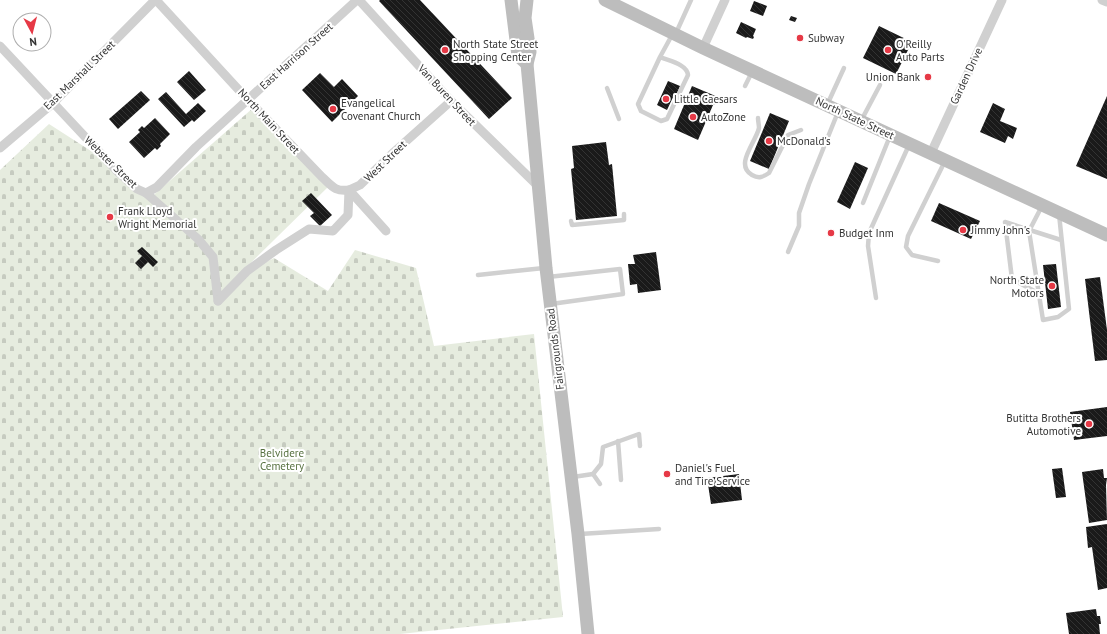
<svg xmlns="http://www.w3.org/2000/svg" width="1107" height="634" font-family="'PT Sans',sans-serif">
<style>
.cemetery{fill:url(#cemetery-stones)}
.building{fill:url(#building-back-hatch)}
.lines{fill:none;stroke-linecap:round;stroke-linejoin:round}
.lane{stroke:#d0d0d0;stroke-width:4.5}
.street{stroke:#d0d0d0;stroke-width:9}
.secondary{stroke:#bdbdbd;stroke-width:13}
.poi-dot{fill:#e63946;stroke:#fff;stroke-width:1.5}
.labels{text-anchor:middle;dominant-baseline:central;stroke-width:4;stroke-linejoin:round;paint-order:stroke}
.poi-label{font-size:11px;fill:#333;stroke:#fff;text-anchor:start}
.street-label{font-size:11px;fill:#333;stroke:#fff}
.park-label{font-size:11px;fill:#56703f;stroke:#fff}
</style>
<defs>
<pattern id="cemetery-stones" width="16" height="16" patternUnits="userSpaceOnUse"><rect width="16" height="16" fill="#e6ecdf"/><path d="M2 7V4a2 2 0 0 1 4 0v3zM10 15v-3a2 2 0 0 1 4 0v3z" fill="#c6cbc0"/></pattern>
<pattern id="building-back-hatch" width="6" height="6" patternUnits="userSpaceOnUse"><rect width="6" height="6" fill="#1a1a1a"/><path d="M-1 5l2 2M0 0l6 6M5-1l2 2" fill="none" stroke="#333"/></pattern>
</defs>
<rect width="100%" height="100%" fill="#fff"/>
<path class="cemetery" d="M253,108L328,187L219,294L260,265L274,258L328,291L355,250L416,268L434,346L534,334L563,617L400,634H0V170L49,124L91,151L149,199Z"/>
<g class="building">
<path d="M380,0H420L512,98L489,119L379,1Z"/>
<path d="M754,1L767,6L763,16L750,11Z"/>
<path d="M791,16L797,18L795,22L789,20Z"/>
<path d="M741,22L756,29L753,36L754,37L753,39L747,37L746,38L736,33Z"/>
<path d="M879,26L912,42L896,74L863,58Z"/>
<path d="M189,71L206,90L194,100L177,82Z"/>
<path d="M320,73L334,87L342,79L358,96L332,122L302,90Z"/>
<path d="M668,81L680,86L677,93H675L667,110L657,105Z"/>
<path d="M692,86L725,100L713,105L698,140L674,129Z"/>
<path d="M141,91L150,100L118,129L109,119Z"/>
<path d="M166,92L186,114L198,103L206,111L194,122L192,120L184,127L158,99Z"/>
<path d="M1107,96V179L1076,166Z"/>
<path d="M993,103L1005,109L1000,121L1017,128L1013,139L1008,136L1005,143L980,132Z"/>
<path d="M770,113L789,121L769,169L750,161Z"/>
<path d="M155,118L170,134L160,144L161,146L157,150L155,148L144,158L129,142L140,132L138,130L142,126L144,128Z"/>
<path d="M606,142L609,165L612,164L617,216L576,220L571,169L574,168L572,146Z"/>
<path d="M855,162L868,168L850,209L837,202Z"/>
<path d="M311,193L332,215L320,226L310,216L314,213L302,201Z"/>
<path d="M939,203L980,221L971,239L931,221Z"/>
<path d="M142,247L158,262L153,267L148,262L141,269L135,263L142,256L137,251Z"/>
<path d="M656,252L661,290L638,293L637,284L630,285L628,264H635L633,255Z"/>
<path d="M1056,264L1061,307L1048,309L1043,265Z"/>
<path d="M1100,277L1107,330V360L1095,361L1085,279Z"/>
<path d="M1107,407V436L1074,440L1070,412Z"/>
<path d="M1062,468L1066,497L1056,498L1052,469Z"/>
<path d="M1103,469L1104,478H1107L1106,485L1107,520L1089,523L1082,472Z"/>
<path d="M739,474L742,500L711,504L707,478Z"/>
<path d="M1107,524V588L1098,590L1092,547L1088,548L1086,527Z"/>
<path d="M1096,609L1097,616H1100L1101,624H1099L1100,634H1069L1066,613Z"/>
</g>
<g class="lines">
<g class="lane">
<path d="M676,33L691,0"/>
<path d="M660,57C669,61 687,64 688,75L667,119L661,121L641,111L638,104L660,57L672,35"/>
<path d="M745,86L752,72"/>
<path d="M607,88L619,119"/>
<path d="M827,105L844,68"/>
<path d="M758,118C758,121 759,125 759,128C756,142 734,165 752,175C759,179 763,177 769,173L788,135L801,130"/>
<path d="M862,119L880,85"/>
<path d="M863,203L890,136"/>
<path d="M1042,206L1029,231L1043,320L1058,317L1069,309L1059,214"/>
<path d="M571,221L572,225L624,220V214"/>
<path d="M788,252L799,226V213L809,184L838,112"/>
<path d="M938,261L912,255L906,247L908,236L945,161"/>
<path d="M478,275L544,268"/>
<path d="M548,277L620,269L623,294L551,304"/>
<path d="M1038,293L1012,279L1005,222L1061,240"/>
<path d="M876,298L868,246L869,233L909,145"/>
<path d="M618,441L621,480"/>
<path d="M593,474L601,464L603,447L639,434L640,446"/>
<path d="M573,477L593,474L600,484"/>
<path d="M580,534L659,529"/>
</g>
<g class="street">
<path d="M156,0L248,100L322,177C332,186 335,192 349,190L386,231"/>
<path d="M359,0L451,101L538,186"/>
<path d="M1102,0L1107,2"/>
<path d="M0,46L118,172L137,189L146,193L198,239L213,257L218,301"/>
<path d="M703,48L725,0"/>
<path d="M0,148L53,103L155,0"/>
<path d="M931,153L1002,0"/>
<path d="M146,193L157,187L196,147L357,0"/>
<path d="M218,301L247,271L276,250L309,229L333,231L348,215L349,190L360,185L394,152L451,101"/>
</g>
<g class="secondary">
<path d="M511,0L518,56L527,64"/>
<path d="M527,0L525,18L530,52L527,64L546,268L578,534L588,634"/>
<path d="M605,0L703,48L1107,235"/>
</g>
</g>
<g class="poi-dot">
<circle cx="800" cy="38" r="4"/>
<circle cx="445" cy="50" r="4"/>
<circle cx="888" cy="50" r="4"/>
<circle cx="928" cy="77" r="4"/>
<circle cx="666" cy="99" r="4"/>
<circle cx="333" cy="109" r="4"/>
<circle cx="693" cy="117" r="4"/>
<circle cx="769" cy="141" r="4"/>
<circle cx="110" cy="217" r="4"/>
<circle cx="963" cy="230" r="4"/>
<circle cx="831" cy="233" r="4"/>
<circle cx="1052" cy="286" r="4"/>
<circle cx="1089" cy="424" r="4"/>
<circle cx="667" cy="474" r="4"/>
</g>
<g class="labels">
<g class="poi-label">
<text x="808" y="38">Subway</text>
<text x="453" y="44">North State Street<tspan x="453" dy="13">Shopping Center</tspan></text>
<text x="896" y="44">O'Reilly<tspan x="896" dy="13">Auto Parts</tspan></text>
<text x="920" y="77" text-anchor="end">Union Bank</text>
<text x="674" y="99">Little Caesars</text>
<text x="341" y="103">Evangelical<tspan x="341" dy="13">Covenant Church</tspan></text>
<text x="701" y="117">AutoZone</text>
<text x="777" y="141">McDonald's</text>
<text x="118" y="211">Frank Lloyd<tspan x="118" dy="13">Wright Memorial</tspan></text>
<text x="971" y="230">Jimmy John's</text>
<text x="839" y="233">Budget Inm</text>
<text x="1044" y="280" text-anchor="end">North State<tspan x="1044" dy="13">Motors</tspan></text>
<text x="1081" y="418" text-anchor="end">Butitta Brothers<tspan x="1081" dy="13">Automotive</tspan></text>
<text x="675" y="468">Daniel's Fuel<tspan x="675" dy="13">and Tire Service</tspan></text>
</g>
<g class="street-label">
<text transform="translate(296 56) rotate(-42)">East Harrison Street</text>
<text transform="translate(79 75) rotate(-44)">East Marshall Street</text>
<text transform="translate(966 76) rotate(-65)">Garden Drive</text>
<text transform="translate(447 95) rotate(47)">Van Buren Street</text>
<text transform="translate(855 118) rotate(25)">North State Street</text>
<text transform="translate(269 121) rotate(47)">North Main Street</text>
<text transform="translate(385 161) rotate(-44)">West Street</text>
<text transform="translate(111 162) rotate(44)">Webster Street</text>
<text transform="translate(555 349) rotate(-97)">Fairgrounds Road</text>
</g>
<g class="park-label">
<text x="282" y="453">Belvidere<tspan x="282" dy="13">Cemetery</tspan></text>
</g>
</g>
<g transform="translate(32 32) rotate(173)"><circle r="19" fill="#ffffff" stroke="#adadad"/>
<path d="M0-3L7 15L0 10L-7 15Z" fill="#e63946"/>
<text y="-6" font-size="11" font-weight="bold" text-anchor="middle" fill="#333333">N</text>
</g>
</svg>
